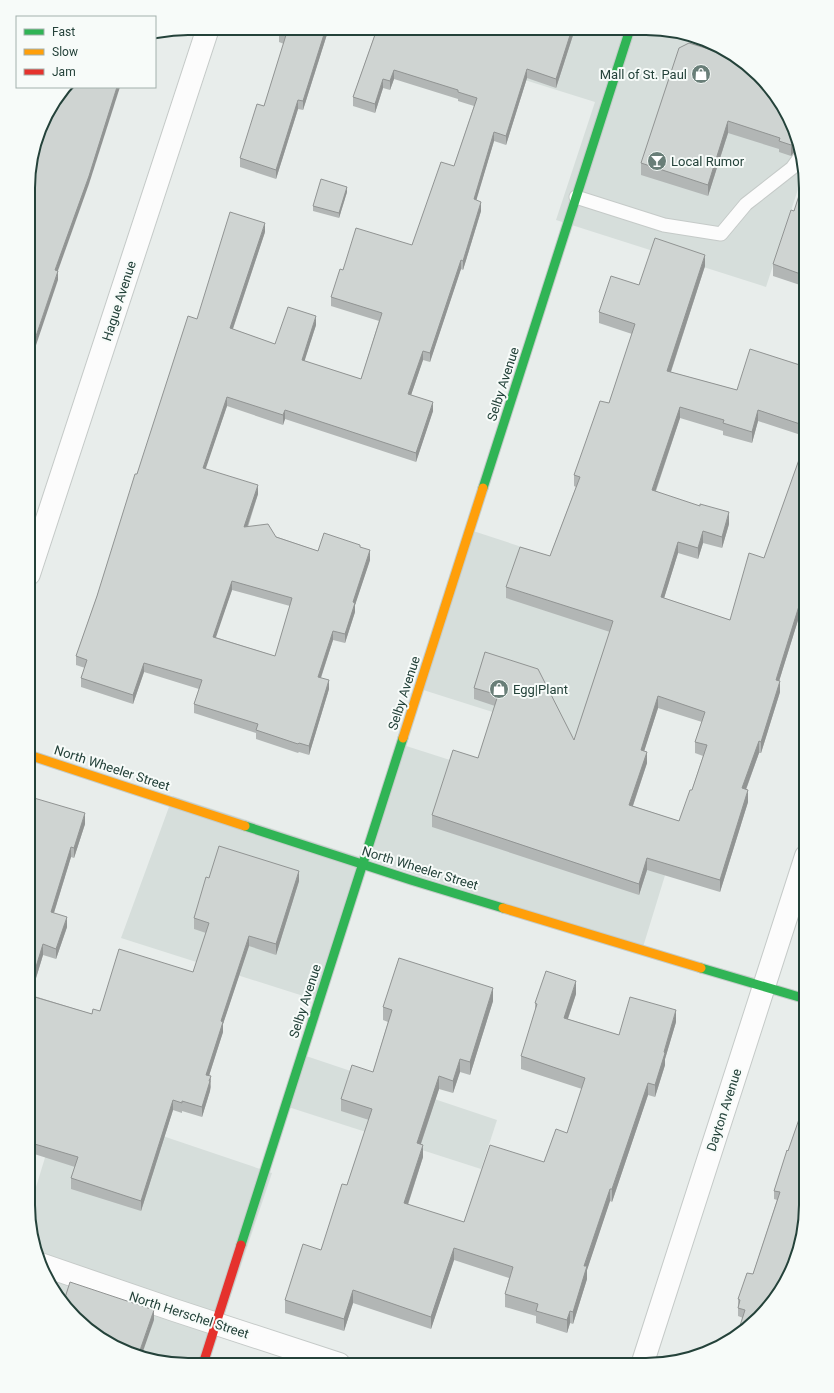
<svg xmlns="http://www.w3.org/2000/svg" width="834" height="1393" font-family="Roboto,sans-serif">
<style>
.built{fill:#d6dedb}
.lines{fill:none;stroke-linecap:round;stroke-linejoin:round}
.lane-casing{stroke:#c5cac8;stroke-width:15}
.street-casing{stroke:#c5cac8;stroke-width:24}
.fast-casing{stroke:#c3cbc8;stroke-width:11}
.slow-casing{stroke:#c3cbc8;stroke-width:11}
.jam-casing{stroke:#c3cbc8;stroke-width:11}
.lane{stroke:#fcfcfc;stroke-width:13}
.street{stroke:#fcfcfc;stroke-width:22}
.fast{stroke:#30b455;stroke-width:9}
.slow{stroke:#ff9f0a;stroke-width:9}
.jam{stroke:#e5322d;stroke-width:9}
.wall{fill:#b2b6b5;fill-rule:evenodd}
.shaded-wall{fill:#919493}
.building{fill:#cfd4d2;stroke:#919493;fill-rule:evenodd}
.labels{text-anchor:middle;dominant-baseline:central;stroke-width:4;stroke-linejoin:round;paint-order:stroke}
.poi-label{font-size:13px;fill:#24423a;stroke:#f7fbf9;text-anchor:start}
.street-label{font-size:13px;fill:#24423a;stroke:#f7fbf9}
.rim{fill:none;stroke:#24423a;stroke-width:2}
</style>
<rect width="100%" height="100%" fill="#e8edeb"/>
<g class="built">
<path d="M422,29H667L708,40L744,61L773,91L794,127L803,174L766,287L556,220L595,102L416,46Z"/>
<path d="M467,529L665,594L616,751L417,688Z"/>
<path d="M400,744L678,833L643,947L363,858L316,1000L121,938L173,796L363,858Z"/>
<path d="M300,1054L497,1120L481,1169L282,1105Z"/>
<path d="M62,1102L272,1173L208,1364H167L126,1353L90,1332L61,1302L40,1266L29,1210Z"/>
</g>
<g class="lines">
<defs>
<path id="lane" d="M576,197L664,225L721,234L746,204L792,168L800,157"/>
<g id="street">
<path d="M29,574L208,28"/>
<path d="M40,1264L174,1310L339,1364"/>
<path d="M642,1365L806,856"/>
</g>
<g id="fast">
<path d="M483,488L630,29"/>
<path d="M245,826L411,880L503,908"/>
<path d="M701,968L806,999"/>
<path d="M241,1245L403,738"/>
</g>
<g id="slow">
<path d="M403,738L483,488"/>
<path d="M29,755L245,826"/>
<path d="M503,908L701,968"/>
</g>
<path id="jam" d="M203,1364L241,1245"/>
</defs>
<use href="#lane" class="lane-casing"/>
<use href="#street" class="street-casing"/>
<use href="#fast" class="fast-casing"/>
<use href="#slow" class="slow-casing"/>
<use href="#jam" class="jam-casing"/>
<use href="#lane" class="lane"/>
<use href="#street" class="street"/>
<use href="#fast" class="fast"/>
<use href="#slow" class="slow"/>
<use href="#jam" class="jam"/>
</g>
<g class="wall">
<path d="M280,28H329L303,110L298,109L276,179L240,167V158L264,106L284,44L279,42V33Z"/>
<path d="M357,28L575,29L556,88L527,78L506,145L494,141L476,200L481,211L463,270L461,269L430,362L423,360L411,395L433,411L416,462L285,419L283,425L227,406L205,469L258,494L248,527L318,551L360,547L370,560L355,605V612L345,643L333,640L321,678L329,689L309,755L299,752L298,753L256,739V733L194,713V704L199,689L144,672L133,704L81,687V678L85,668L76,665V656L97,596L137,474L197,319L265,232L233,329L275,344L316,325L304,361L361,379L379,321L331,306V297L343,270L412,245L454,166L474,106L458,101V99L394,79L390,90L383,88L375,113L353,106V97L375,34ZM232,590L290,606L275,656L215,637Z"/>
<path d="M741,59L794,127L798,150H796L791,156L779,152V149L728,133L708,196L641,175V163Z"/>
<path d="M806,188V287L773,276V264L794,211Z"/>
<path d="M347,192L339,218L313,211V206Z"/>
<path d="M705,266L671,372L737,390L806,367V619L799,617L779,681L780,692L761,753H759L746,790L748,802L720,892L647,870L639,895L432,827V815L478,758L495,706L474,699V688L485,652L574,740L601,658L610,632L506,598V587L550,556L576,487L574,486V475L609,403L632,334L599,323V312L639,285ZM680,418L723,431V435L752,443L758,421L804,436V447L764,558L730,620L664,598L678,553L698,559L703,543L722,548L729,524L656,491ZM658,708L702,722L695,742V753L703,756L692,790L679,821L633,806L647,763L644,751Z"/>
<path d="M28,818L85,824L74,858L71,857L54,913L67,927L56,959L43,955L31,995L92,1014L193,972L206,933L194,929V918L209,878L299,881L276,955L249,946L223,1024V1032L209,1076L211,1087L210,1091L202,1117L182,1111V1113L173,1110L141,1211L71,1189V1178L75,1167L28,1152Z"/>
<path d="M576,994L568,1019L619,1035L676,1022L665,1059V1065L655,1097L648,1095L612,1202L610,1201L587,1270V1279L573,1324L570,1323L567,1333L536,1323V1316L505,1307V1294L509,1278L454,1260L431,1329L353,1303L344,1331L285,1313V1300L321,1250L347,1185L369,1120L341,1111V1099L373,1072L388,1022L383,1020V1007L493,1001L470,1075L460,1072L453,1093L439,1089L421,1144L423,1157L408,1205L464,1222L544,1162L567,1133L582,1089L521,1069V1056L535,1013V1003Z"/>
<path d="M806,1081V1096H804V1087Z"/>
<path d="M788,1151L806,1216L743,1318L738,1316V1299L753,1274L777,1200L774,1199V1191Z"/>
</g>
<g class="shaded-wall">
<path d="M326,28H329L303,110V101Z"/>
<path d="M572,29H575L556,88V79Z"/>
<path d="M527,69V78L506,145V136Z"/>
<path d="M394,70V79L390,90V81Z"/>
<path d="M383,79V88L375,113V104Z"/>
<path d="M117,87H120L89,184L55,279V270Z"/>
<path d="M298,100V109L276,179V170Z"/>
<path d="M728,121V133L708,196V185Z"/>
<path d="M494,132V141L474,208V199Z"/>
<path d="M796,139V150L791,156V145Z"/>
<path d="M347,187V192L339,218V213Z"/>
<path d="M481,202V211L463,270V261Z"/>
<path d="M265,223V232L230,337V328Z"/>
<path d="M705,255V266L667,383V371Z"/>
<path d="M461,260V269L430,362V353Z"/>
<path d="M58,271V280L29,366V357Z"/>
<path d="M316,316V325L302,369V360Z"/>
<path d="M423,351V360L408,404V394Z"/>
<path d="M227,397V406L203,477V468Z"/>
<path d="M433,402V411L416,462V453Z"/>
<path d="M680,407V418L652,501V490Z"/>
<path d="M285,410V419L283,425V415Z"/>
<path d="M758,410V421L752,443V432Z"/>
<path d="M258,485V494L244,536V527Z"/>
<path d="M729,512V524L722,548V537Z"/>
<path d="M703,531V543L698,559V548Z"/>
<path d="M678,542V553L661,608V597Z"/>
<path d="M370,550V560L355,605V612L345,643V634L353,602Z"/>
<path d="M232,581V590L213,646V637Z"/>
<path d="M799,606V617L776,691V680Z"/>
<path d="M333,631V640L318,686V677Z"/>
<path d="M144,663V672L133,704V695Z"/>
<path d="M329,680V689L309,755V746Z"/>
<path d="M780,681V692L761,753V742Z"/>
<path d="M658,696V708L641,761V750Z"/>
<path d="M759,741V753L742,800V788Z"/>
<path d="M647,752V763L629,817V805Z"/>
<path d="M748,790V802L720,892V880Z"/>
<path d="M85,813V824L74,858V848Z"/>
<path d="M71,847V857L51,922V912Z"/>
<path d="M647,858V870L639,895V884Z"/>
<path d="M299,871V881L276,955V944Z"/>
<path d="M67,917V927L56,959V949Z"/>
<path d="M249,936V946L223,1024V1032L206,1085V1075L221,1021Z"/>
<path d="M43,944V955L28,1004V993Z"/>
<path d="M576,981V994L564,1030V1018Z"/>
<path d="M493,988V1001L470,1075V1062Z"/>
<path d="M676,1010V1022L665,1059V1065L655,1097V1085Z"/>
<path d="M460,1059V1072L453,1093V1081Z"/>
<path d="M211,1076L210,1091L202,1117V1107Z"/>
<path d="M439,1076V1089L417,1155V1143Z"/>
<path d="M648,1083V1095L612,1202V1189Z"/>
<path d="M173,1100V1110L141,1211V1201Z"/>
<path d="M423,1145V1157L404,1216V1203Z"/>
<path d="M610,1189V1201L587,1270V1279L573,1324V1312L584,1266Z"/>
<path d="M454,1248V1260L431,1329V1317Z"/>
<path d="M353,1290V1303L344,1331V1319Z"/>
<path d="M154,1310V1320L141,1357L138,1356Z"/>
<path d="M570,1311V1323L567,1333V1320Z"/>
</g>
<g class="building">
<path d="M280,28H326L303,101L298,100L276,170L240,158L257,104L264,106L286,35L279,33Z"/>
<path d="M377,29H572L556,79L527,69L506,136L494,132L474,199L481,202L463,261L461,260L430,353L423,351L408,394L433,402L416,453L285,410L283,415L227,397L203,468L258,485L244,527L268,524L276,537L318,551L324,533L360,545V547L370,550L353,602L355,603L345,634L333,631L318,677L329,680L309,746L299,743L298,744L256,730L258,724L194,704L202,680L144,663L133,695L81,678L87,660L76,656L97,596L135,474H137L188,316L197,319L230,212L265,223L230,328L275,344L288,307L316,316L302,360L361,379L382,313L331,297L340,269L343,270L356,228L412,245L441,162L454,166L477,98L458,92V90L394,70L390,81L383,79L375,104L353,97ZM232,581L292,598L275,656L213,637Z"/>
<path d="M689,43L741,59L744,61L773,91L794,127L796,139L791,145L779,141L780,138L728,121L708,185L641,163L679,48Z"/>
<path d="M68,87H117L89,176L55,270L58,271L29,357V167L45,117Z"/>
<path d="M321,179L347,187L339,213L313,206Z"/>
<path d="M804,180L806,188V276L773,264L791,210L794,211Z"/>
<path d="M655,238L705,255L667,371L737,390L750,349L806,367V426L758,410L752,432L723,423L724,420L680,407L652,490L700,506V504L729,512L722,537L703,531L698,548L678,542L661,597L730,620L749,553L764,558L806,440V608L799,606L776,680L780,681L761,742L759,741L742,788L748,790L720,880L647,858L639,884L432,815L453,750L478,758L498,695L474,688L485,652L538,669L574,740L601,658L613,621L506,587L520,547L550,556L580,477L574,475L600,401L609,403L635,324L599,312L611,276L639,285ZM658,696L705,712L695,742L707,745L692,790H690L679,821L629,805L647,752L641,750Z"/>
<path d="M806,431V438L804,437Z"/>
<path d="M34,798L85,813L74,848L71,847L51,912L67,917L56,949L43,944L28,993V818Z"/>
<path d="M219,846L299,871L276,944L249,936L221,1021L223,1022L206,1075L211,1076L209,1081H210L202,1107L182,1101V1103L173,1100L141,1201L71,1178L78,1157L28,1142V995L92,1014L93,1009L100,1011L119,949L193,972L209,923L194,918L206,877L209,878Z"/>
<path d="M399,958L493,988L470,1062L460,1059L453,1081L439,1076L417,1143L423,1145L404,1203L464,1222L490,1145L544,1162L556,1129L567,1133L585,1078L521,1056L537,1004L535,1003L546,971L576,981L564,1018L619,1035L630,997L676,1010L664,1052L665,1053L655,1085L648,1083L612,1189H610L584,1266H587L573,1312L570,1311L567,1320L536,1311L538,1304L505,1294L513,1267L454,1248L431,1317L353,1290L344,1319L285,1300L303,1244L321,1250L342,1184L347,1185L372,1109L341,1099L352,1065L373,1072L392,1010L383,1007Z"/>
<path d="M806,1081V1088L804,1087Z"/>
<path d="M806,1099V1216L794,1266L773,1302L744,1332L737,1335L745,1310L738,1308L740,1300L738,1299L747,1273L753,1274L780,1192L774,1191L787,1150L788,1151Z"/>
<path d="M70,1282L154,1310L138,1356L126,1353L90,1332L63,1304Z"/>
<path d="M284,1362L290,1364H283Z"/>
</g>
<defs>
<symbol id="shop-disc" viewBox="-11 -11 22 22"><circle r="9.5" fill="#697e78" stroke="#f7fbf9"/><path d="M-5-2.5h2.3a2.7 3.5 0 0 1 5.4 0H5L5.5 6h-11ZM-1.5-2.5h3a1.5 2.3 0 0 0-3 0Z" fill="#fff"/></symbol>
<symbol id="bar-disc" viewBox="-11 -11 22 22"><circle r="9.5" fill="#697e78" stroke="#f7fbf9"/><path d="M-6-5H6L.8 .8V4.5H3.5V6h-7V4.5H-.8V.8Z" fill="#fff"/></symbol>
</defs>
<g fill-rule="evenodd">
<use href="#shop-disc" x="690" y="63" width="22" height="22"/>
<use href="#bar-disc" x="646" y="150" width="22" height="22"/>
<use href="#shop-disc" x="488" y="678" width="22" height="22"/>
</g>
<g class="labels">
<g class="poi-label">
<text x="687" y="74" text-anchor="end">Mall of St. Paul</text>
<text x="671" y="161">Local Rumor</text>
<text x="513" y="689">Egg|Plant</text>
</g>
<g class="street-label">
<text transform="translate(119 301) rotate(-72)">Hague Avenue</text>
<text transform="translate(503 384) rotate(-72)">Selby Avenue</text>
<text transform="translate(404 693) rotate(-72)">Selby Avenue</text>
<text transform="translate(112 768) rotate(18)">North Wheeler Street</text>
<text transform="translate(420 868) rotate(17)">North Wheeler Street</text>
<text transform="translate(305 1001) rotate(-72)">Selby Avenue</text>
<text transform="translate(724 1110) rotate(-72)">Dayton Avenue</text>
<text transform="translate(189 1315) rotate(18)">North Herschel Street</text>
</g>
</g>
<path d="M0 0H834V1393H0ZM188 35H646A153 153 0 0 1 799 188V1205A153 153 0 0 1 646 1358H188A153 153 0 0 1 35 1205V188A153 153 0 0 1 188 35Z" fill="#f7fbf9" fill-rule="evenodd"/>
<path class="rim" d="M188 35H646A153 153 0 0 1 799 188V1205A153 153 0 0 1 646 1358H188A153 153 0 0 1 35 1205V188A153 153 0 0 1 188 35Z"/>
<rect x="16" y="16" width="140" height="72" fill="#f7fbf9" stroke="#a3b1ad"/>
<rect x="24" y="29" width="20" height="6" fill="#30b455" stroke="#a3b1ad"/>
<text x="52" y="36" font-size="12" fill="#24423a">Fast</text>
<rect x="24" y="49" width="20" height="6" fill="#ff9f0a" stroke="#a3b1ad"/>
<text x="52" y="56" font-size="12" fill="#24423a">Slow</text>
<rect x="24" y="69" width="20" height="6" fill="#e5322d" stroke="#a3b1ad"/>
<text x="52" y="76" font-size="12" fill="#24423a">Jam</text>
</svg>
